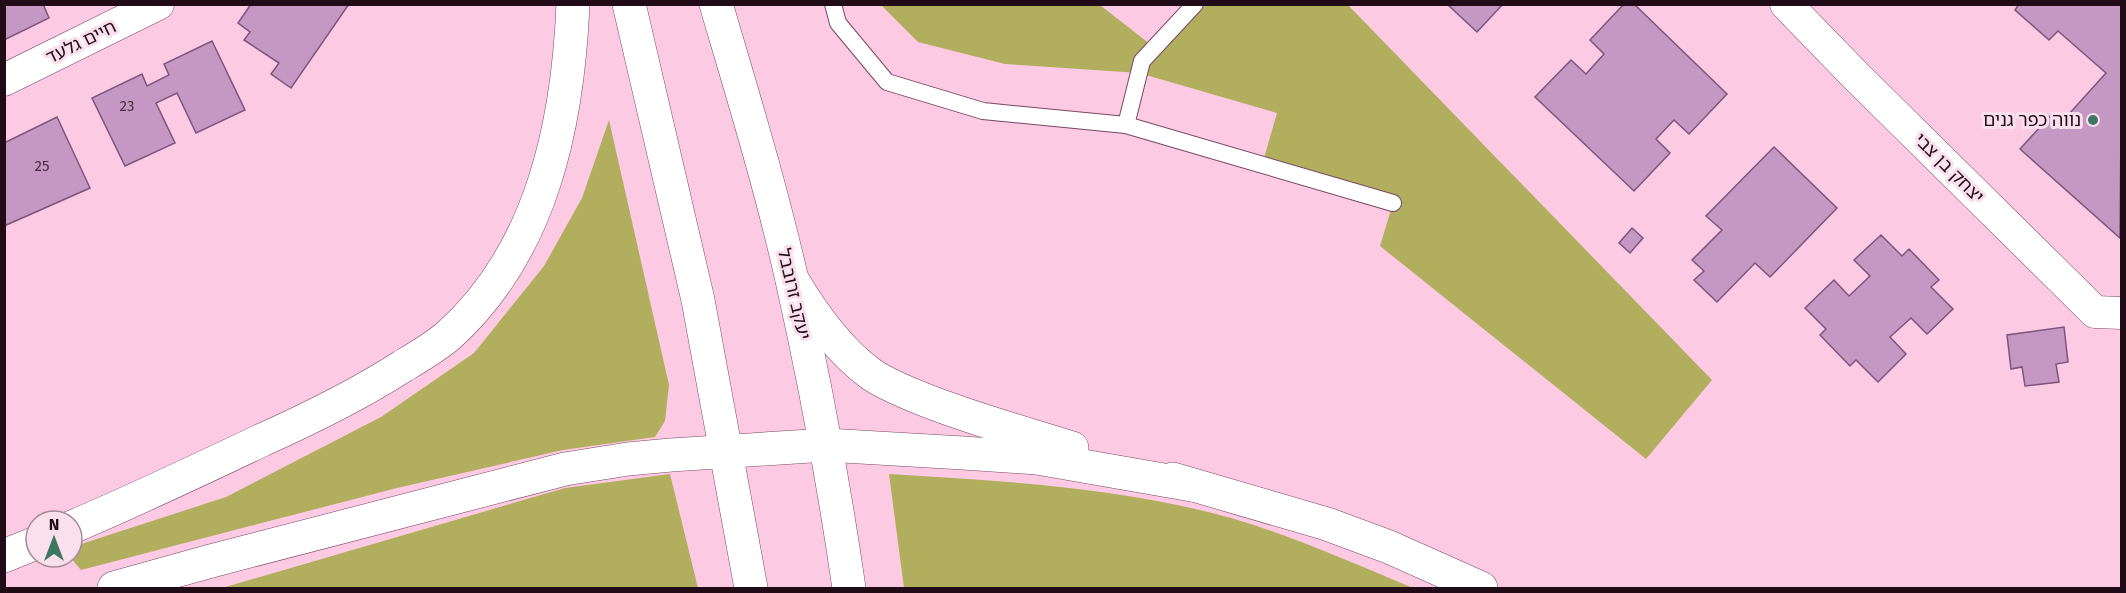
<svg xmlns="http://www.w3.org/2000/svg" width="2126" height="593" font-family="'Fira Sans','Noto Sans Hebrew',sans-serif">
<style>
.green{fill:#b1ae5e}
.building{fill:#c598c4;stroke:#7d547c;stroke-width:1.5}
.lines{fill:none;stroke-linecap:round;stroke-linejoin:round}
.lane-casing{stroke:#7a4763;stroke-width:18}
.street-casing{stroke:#7a4763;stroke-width:33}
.secondary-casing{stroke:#7a4763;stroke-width:34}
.highway-casing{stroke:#7a4763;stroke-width:34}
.lane{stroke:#fff;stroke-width:16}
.street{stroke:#fff;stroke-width:32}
.secondary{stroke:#fff;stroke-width:33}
.highway{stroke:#fff;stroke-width:33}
.poi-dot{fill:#3c7761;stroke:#fae0ec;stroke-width:2}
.labels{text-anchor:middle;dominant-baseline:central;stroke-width:6;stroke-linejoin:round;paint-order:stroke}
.number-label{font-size:15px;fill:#492e42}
.street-label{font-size:18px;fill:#200b17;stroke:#fae0ec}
.poi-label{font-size:18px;fill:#200b17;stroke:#fae0ec;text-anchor:end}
</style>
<rect width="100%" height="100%" fill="#fccbe3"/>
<g class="green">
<path d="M881,5H1100L1155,48L1199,5H1348L1712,380L1646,459L1380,246L1393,203L1262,165L1277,113L1139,73L1005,64L918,42Z"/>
<path d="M609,120L669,385L665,421L655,437L563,450L397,488L81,570L70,557H72V547L226,497L381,417L474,353L544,266L582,198Z"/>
<path d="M670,474L698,588H222L565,488Z"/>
<path d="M889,474C1003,481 1120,487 1231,518C1293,536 1353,563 1413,588H904Z"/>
</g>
<g class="building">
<path d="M4,4H43L49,18L4,40Z"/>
<path d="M251,4H349L291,88L271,74L279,63L244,40L250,32L238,23Z"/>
<path d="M1447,4H1503L1477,32Z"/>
<path d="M1624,4H1634L1727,94L1689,134L1674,120L1656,139L1670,153L1634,191L1535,97L1571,60L1586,74L1604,54L1590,40Z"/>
<path d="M2019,4H2122L2120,238L2020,149L2051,115L2060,124L2106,73L2058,31L2049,40L2015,10Z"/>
<path d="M212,41L245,110L196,133L177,93L156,103L175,143L125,166L92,98L142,74L147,86L169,75L164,64Z"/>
<path d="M57,117L90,188L4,226V143Z"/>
<path d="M1774,147L1837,208L1770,277L1755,263L1717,302L1694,280L1704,271L1692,260L1722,230L1706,216Z"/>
<path d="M1632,228L1643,238L1630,253L1619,243Z"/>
<path d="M1881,235L1902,256L1909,249L1939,280L1931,287L1953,309L1927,334L1911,318L1890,337L1906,354L1878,382L1856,360L1850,366L1820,335L1826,329L1805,308L1834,280L1849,296L1870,276L1854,260Z"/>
<path d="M2064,327L2068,362L2056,364L2059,382L2025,386L2022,367L2011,369L2007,335Z"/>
</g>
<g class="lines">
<defs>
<g id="lane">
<path d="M833,4L838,23L887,82L983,111L1126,125L1393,203"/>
<path d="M1126,125L1142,61L1195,4"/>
</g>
<g id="street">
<path d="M1786,4L1856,76L2095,312L2122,313"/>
<path d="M4,80L158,4"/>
</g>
<g id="secondary">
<path d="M629,4L698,300L751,588"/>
<path d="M716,4C743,96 771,187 792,280C815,382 834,485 849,588"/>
</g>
<g id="highway">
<path d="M792,279C812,313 838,350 871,374C885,384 903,391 920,398C969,418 1021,432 1072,448"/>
<path d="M1173,479L1327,524L1389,547L1481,588"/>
<path d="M72,527C136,500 199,470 262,440C311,418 358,395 403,366C418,357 435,347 448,336C542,252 568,124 573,4"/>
<path d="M4,556L36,543"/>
<path d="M114,588L211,561L565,469L628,459L671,455L826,445L963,453L1037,458L1192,485"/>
</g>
</defs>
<use href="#lane" class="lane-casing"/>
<use href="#street" class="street-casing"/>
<use href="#secondary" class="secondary-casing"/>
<use href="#highway" class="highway-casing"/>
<use href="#lane" class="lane"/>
<use href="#street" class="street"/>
<use href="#secondary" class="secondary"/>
<use href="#highway" class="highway"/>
</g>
<circle class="poi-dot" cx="2093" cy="120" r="6"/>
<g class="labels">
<g class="number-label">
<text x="127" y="106">23</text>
<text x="42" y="166">25</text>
</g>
<g class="street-label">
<text transform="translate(81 42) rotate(-26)">חיים גלעד</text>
<text transform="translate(1949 168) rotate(45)">יצחק בן צבי</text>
<text transform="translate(794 294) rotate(77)">יעקב זרובבל</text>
</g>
<g class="poi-label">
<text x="2081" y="120">נווה כפר גנים</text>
</g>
</g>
<rect width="2126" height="593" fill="none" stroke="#200b17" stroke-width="12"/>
<g transform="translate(54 539)"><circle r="28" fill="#fae0ec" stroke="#a38b97" stroke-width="1.5"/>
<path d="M0-4.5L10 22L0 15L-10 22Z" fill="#3c7761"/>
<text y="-9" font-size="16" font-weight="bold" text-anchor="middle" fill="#200b17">N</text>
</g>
</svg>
